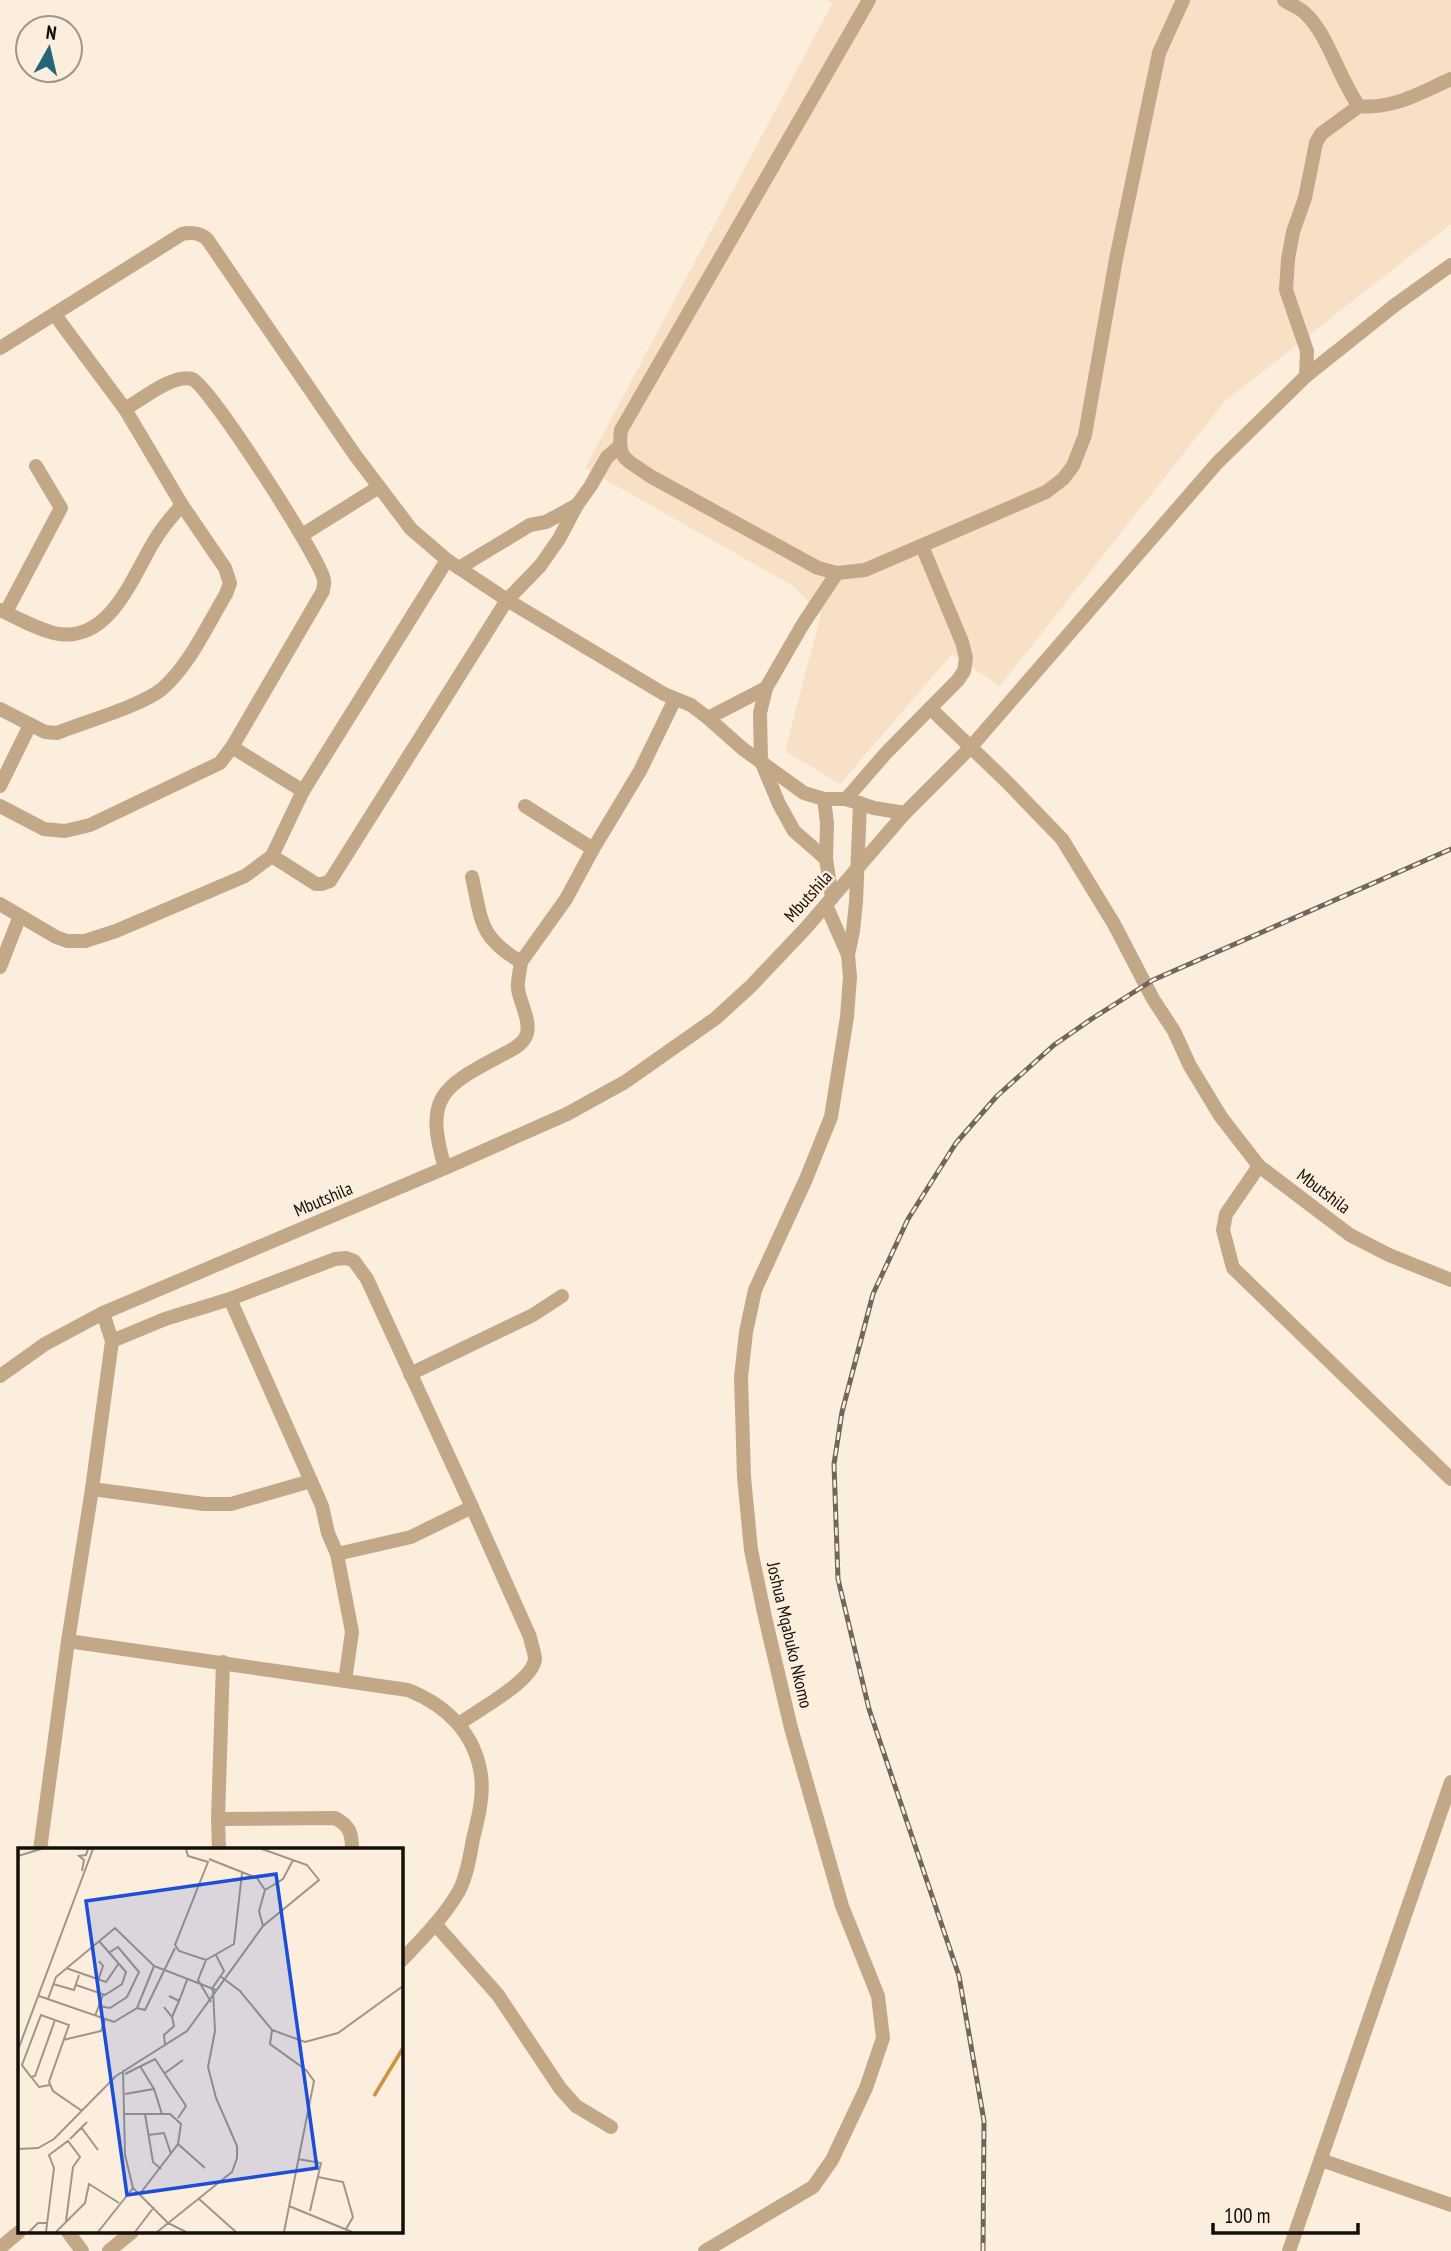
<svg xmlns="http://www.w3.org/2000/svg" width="1451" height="2251" font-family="'PT Sans Narrow',sans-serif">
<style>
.built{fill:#f7e0c5}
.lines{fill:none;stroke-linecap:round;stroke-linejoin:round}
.minor{stroke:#c3a888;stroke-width:14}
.rail-casing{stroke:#70675c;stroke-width:5}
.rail{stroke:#fceedd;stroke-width:2.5;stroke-dasharray:8;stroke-linecap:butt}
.labels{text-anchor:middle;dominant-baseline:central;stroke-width:5;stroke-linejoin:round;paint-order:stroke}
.street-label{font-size:18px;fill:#150f08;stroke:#fceedd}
.inset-river{fill:none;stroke:#cd923f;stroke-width:3.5}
.inset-road{fill:none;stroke:#a09588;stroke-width:2}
.view{fill:#1d4ed8;fill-opacity:0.15;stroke:#1d4ed8;stroke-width:3.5}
.inset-edge{fill:none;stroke:#150f08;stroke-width:3.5}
</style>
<rect width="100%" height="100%" fill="#fceedd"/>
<path class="built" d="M827,0H1451V224L1225,401L1000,686L952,654L840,784L785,751L821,614L793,586L585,468L832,4Z"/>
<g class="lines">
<g class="minor">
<path d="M869,0L621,430C617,461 627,459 650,476L818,568L837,573L865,570L1046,492L1063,479L1073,466L1085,435L1116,259L1159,53L1183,0"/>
<path d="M1284,0C1291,5 1301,8 1307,15C1329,37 1339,79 1359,106C1392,110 1422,92 1451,79"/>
<path d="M0,348L182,234C190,232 200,233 207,239L355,455L411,529L447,560L507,600L664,694L691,705L708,718L743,749L804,793L824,799H846L874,808L905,813"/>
<path d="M1306,376L1307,351L1286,290L1288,259L1293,232L1305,198L1316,143L1321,134L1359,106"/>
<path d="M302,535L379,487"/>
<path d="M459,568L530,525L546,522L577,505"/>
<path d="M0,610C16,617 42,632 59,634C110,641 132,578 153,543C161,529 171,517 182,505"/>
<path d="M6,612L61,508L36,466"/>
<path d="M930,708L1008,783L1062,839L1114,924L1153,999L1174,1031L1190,1066L1221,1117L1259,1166L1350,1235L1389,1255L1451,1280"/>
<path d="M0,709L45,732L57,733C84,722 141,706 162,689C189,666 208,624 226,594L230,583L225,568L182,505L125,409L55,315"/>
<path d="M708,718L766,688"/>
<path d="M232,747L303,791"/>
<path d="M0,786L30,725"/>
<path d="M824,799L827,823L826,859"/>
<path d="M846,799L886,753L958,680L964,671L966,658L962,642L922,546"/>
<path d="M0,806L44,829L65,831L90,825L220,763L232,747L323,591C323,588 325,584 324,580C321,559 208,384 192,379C174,373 141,400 125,409"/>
<path d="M525,806L593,849L640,771L675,699"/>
<path d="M272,856L316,884H322L330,881L507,600L540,566L559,539L577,505L590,487L607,457L619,447"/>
<path d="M472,877C482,922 479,937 521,962L566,899L593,849"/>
<path d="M832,898L826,859L794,831L779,804L761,761L760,713L766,688L803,624L837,573"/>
<path d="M0,904L56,937L67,941H85L116,931L245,876L272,856L303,791L447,560"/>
<path d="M826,905L848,955"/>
<path d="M0,967L20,916"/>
<path d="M1259,1166L1226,1214L1223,1230L1233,1268L1451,1479"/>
<path d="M445,1168C424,1098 441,1087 500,1056C509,1051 522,1046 526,1036C532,1023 520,1003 518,989C517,981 520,971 521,962"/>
<path d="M230,1299L311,1481"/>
<path d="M112,1341L165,1319L230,1299L335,1259L346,1258L354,1261L367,1279L472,1507L530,1637C531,1644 535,1653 535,1659C533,1681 477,1711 460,1723"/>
<path d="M410,1374L533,1315L562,1296"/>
<path d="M0,1376L45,1344L103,1313L445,1168L567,1114L625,1082L716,1018L751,986L805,929L905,813L970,748L1217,463L1306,376L1395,305L1451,265"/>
<path d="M92,1489L204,1504H231L311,1481L322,1506L328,1533L337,1554L352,1632L345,1681"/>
<path d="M337,1554L411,1537L472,1507"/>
<path d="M68,1641L408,1690C446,1705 475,1733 481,1775C484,1796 478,1819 473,1839C470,1855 467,1876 459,1891C444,1917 422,1939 401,1961"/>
<path d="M218,1819L335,1818C350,1826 352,1833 352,1850"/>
<path d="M40,1850L68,1641L92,1489L112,1341L103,1313"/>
<path d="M219,1850L218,1819L223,1662"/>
<path d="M435,1924L498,1995L560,2088L576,2106L611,2127"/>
<path d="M1321,2160L1451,2205"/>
<path d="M68,2232L82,2251"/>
<path d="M0,2248L19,2232"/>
<path d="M109,2251L132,2232"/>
<path d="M705,2251L813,2187L832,2160L866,2088L883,2038L878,1996L842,1906L791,1728L765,1617L751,1550L744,1477L741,1377L746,1332L755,1290L806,1179L831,1117L847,1017L850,977L848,955L853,931L856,902L860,803"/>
<path d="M1289,2251L1451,1782"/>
</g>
<defs>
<path id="rail" d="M983,2251L984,2121L959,1976L869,1709L838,1579L834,1464L842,1412L873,1294L908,1219L956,1143L997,1096L1054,1045L1093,1018L1153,980L1451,849"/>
</defs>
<use href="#rail" class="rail-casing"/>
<use href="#rail" class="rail"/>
</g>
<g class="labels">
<g class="street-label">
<text transform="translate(808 896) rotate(-48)">Mbutshila</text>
<text transform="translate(1324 1191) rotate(37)">Mbutshila</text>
<text transform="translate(323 1199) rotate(-23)">Mbutshila</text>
<text transform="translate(790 1635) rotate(77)">Joshua Mqabuko Nkomo</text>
</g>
</g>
<g transform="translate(18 1848)">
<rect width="385" height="385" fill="#fceedd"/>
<path class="inset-river" d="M356,248L385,200"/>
<path class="inset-road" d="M168,1L170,8L190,14L157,97L161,103L188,112L216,96L224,25M0,8L23,1M191,11L239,30L247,42L265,31L275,12M64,23L66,12L61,8L68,7L70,1M245,78L241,63L247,42M188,112L180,132L193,154M48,120L88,134L101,115M202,128L222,143L254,182L287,194L320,185L385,138M80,133L85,118L81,113M35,136L56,142L61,127M58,137L87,147L104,136L108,124L81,93M193,142L206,123L198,107M21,148L96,174L119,160L136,118M151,148L161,153L169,132M30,151L38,129L97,80L136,118L198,142M81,158L92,160L109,149L121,124L100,99L92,104M146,159L154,169L161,153M119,160L127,162L157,100M77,168L85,147M37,172L17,228L13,229L4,217L23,167L51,177L31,234L35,243L64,263M254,182L252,196L288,222L296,233L266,384M45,192L83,183L87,172M147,197L146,187L156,178L154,169M0,202L75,1M122,218L136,241M105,222L107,307L115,340L150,375L168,384M147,225L165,212M107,226L137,211L168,258L160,270M14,230L21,239L32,237M107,246L136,241L144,266M107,266H152L163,276L160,296L121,347M127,266L135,314L143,321M63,279L80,302M130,287L146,285L153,306M52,291L69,274M160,296L187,320M0,301L20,300L36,291L98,228L169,183L245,78L301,32L289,17L244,1M280,311L303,315L292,363M300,329L325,334L335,369L328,381M181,351L218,384M271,358L334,384M11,384L20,375H29M28,384L36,320L31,307L50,293L62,309L55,319L48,373M38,384L67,355L71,336L101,355M80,384L115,340M117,384L136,359M139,384L214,324L219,310V298L198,250L190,219L197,183L195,142"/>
<path class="view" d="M258,26L299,320L109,347L68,53Z"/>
<rect width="385" height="385" class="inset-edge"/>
</g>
<g transform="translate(49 49) rotate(8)"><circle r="33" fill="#fceedd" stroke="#a09588" stroke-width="2"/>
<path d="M0-5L12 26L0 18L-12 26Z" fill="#246579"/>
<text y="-10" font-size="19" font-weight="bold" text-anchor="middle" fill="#150f08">N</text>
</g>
<path d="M1213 2223v10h145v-10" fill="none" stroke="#150f08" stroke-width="3.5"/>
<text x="1224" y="2223" font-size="21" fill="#150f08" stroke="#fceedd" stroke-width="5" paint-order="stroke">100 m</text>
</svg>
